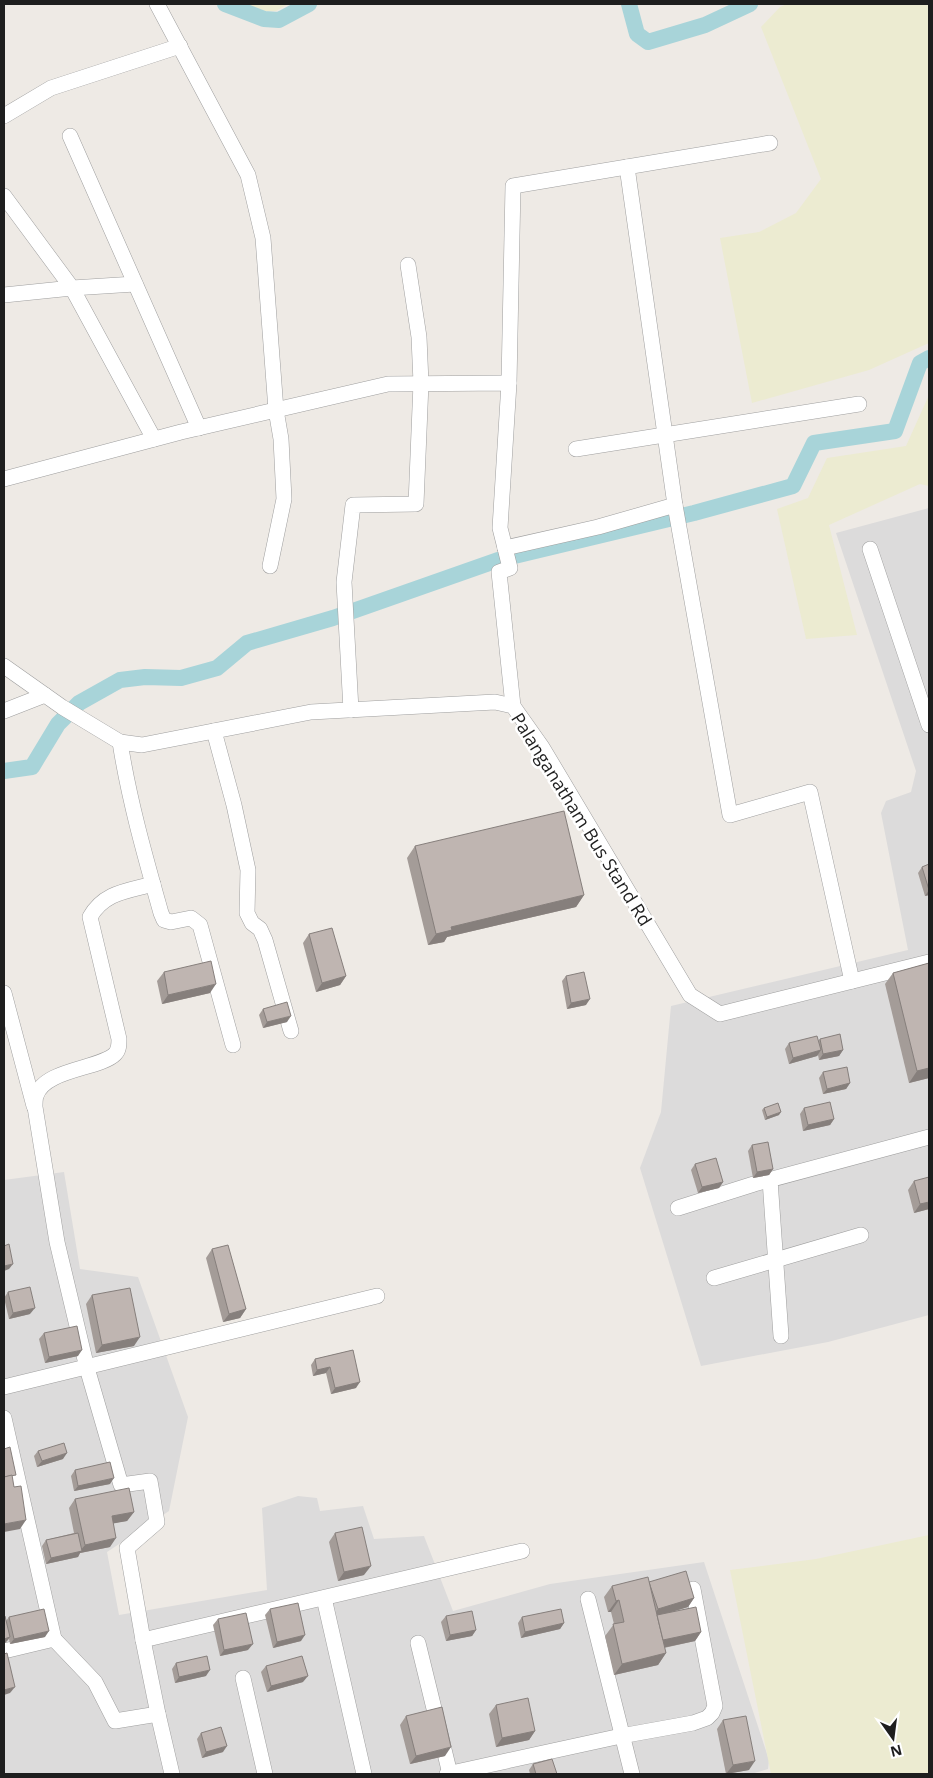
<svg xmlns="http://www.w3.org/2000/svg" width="933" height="1778" font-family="'Open Sans',sans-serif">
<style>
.residential{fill:#dcdbdb}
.farmland{fill:#ecebd1}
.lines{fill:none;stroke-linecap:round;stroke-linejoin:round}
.canal{stroke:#a8d4d9;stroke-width:16}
.minor-casing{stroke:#9f9f9f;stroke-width:16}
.minor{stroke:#fff;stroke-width:15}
.wall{fill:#a49c98}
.shaded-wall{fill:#867f7c}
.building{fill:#bfb5b1;stroke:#867f7c}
.labels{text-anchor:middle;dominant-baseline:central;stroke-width:5;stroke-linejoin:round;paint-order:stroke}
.street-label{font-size:18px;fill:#1e1e1e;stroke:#fff}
</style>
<rect width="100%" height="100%" fill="#eeeae5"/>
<g class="residential">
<path d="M929,508V1315L828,1342L701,1366L640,1168L661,1112L671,1006L908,950L881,813L886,801L911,792L916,771L836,533Z"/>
<path d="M64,1172L80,1269L138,1277L188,1417L169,1511L107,1552L119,1615L267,1590L262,1508L298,1496L317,1498L320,1511L363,1506L374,1539L424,1536L453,1611L550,1584L704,1562L769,1760L768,1769L751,1774H4V1180Z"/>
</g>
<g class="farmland">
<path d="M246,4H288L276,11H265Z"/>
<path d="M787,4H929V343L869,370L752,403L720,238L759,232L796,213L821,179L761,27L780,7Z"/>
<path d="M929,395V486L920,484L829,525L857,635L806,639L777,509L808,498L827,458L906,446Z"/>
<path d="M929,1535V1774H771L730,1570L816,1559Z"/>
</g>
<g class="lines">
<g class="canal">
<path d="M225,4L264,19L279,20L309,4"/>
<path d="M629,4L637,34L648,42L705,25L750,4"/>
<path d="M4,771L32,767L58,724L79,703L120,680L145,677L181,678L217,668L247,643L333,618L498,560L694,513L793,486L814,443L895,431L920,363L929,358"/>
</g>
<defs>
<g id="minor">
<path d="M157,4L248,175L263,238L276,410L281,439L284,499L270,566"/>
<path d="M4,116L51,88L180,46"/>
<path d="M70,136L199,428"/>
<path d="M4,196L72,288L135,284"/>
<path d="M4,295L72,288L154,439"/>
<path d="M509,383L513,186L770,143"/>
<path d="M576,449L859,404"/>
<path d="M4,479L181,432L388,384L509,383L500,528L510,568L499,572L513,706"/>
<path d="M675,505L730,815L810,792L852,981"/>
<path d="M505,548L598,527L675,505L627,167"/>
<path d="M870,549L929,725"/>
<path d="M4,666L62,707L120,742L142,745L311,712L495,702L513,706L542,747L690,995L720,1014L929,962"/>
<path d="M351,710L344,582L353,505L416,504L421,383L419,337L408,265"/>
<path d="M4,711L45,695"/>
<path d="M214,731L234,805L248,870L247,913L252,923L260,929L265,940L291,1031"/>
<path d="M120,742C129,800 145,856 161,913L164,920L171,922L191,918L200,925L233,1045"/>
<path d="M153,884C128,891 104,892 90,917L119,1039C119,1045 119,1050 115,1054C100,1069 44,1069 36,1096C35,1099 35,1104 35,1107L57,1242L87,1368L121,1485L150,1481L157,1522L127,1548L143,1640L158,1714"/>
<path d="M4,993L34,1106"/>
<path d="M770,1180L781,1336"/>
<path d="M678,1208L754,1184L929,1137"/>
<path d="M714,1278L861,1235"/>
<path d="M4,1387L377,1296"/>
<path d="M4,1418L54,1639"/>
<path d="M324,1598L364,1774"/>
<path d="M588,1599L632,1774"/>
<path d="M143,1640L522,1551"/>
<path d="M418,1643L450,1774"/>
<path d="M4,1651L54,1639L95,1682L115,1721L158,1714L172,1774"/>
<path d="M243,1678L265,1774"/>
<path d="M447,1774L621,1736L693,1723L707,1718L712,1713L715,1706L693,1589"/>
</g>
</defs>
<use href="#minor" class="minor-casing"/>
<use href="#minor" class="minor"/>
</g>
<g class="wall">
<path d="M415,846L584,895L576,907L447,937L444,942L428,945L407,858Z"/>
<path d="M929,864V895L925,896L918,873L922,867Z"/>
<path d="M309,934L346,976L340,985L316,992L303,943Z"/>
<path d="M929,963V1078L909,1083L885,984L893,973Z"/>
<path d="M164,972L210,993L162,1004L157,981Z"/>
<path d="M566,976L586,1005L567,1009L562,981Z"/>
<path d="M263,1009L287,1022L263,1028L259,1015Z"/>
<path d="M820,1039L843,1050L839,1056L819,1060L818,1055L817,1056L789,1064L785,1049L789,1043L818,1041Z"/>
<path d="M823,1072L850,1083L846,1089L823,1094L819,1078Z"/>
<path d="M764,1108L779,1115L765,1120L762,1110Z"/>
<path d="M804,1108L834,1119L830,1125L803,1131L800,1114Z"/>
<path d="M752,1145L773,1169L769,1175L753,1178L748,1151Z"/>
<path d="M695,1164L723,1182L719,1188L698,1193L691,1170Z"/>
<path d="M914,1181L929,1209L914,1213L908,1190Z"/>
<path d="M212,1249L246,1309L240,1318L223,1322L206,1258Z"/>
<path d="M8,1292L30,1314L9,1319L4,1298Z"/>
<path d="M92,1295L134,1346L96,1353L86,1304Z"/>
<path d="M44,1333L78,1356L45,1363L39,1339Z"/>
<path d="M353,1350L356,1388L331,1394L326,1373L313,1376L311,1365L315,1359Z"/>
<path d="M38,1451L63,1459L37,1467L34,1456Z"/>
<path d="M75,1470L110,1484L74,1491L71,1476Z"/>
<path d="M75,1499L134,1512L127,1521L113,1523L110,1547L80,1553L78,1557L46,1564L42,1546L46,1540L74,1533L69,1508Z"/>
<path d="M335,1533L364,1575L338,1581L329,1542Z"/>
<path d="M649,1582L694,1598L688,1607L675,1611L701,1632L695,1641L664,1648L666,1653L658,1665L614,1675L605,1636L614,1624L611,1612H608L604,1597L612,1586Z"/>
<path d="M270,1609L301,1641L273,1648L265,1615Z"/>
<path d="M4,1616L6,1621L9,1617L45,1637L10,1644L9,1639L4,1644Z"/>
<path d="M446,1616L476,1630L472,1636L446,1641L441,1622Z"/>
<path d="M522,1617L564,1623L560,1629L521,1638L518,1623Z"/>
<path d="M218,1619L248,1650L220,1656L213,1625Z"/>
<path d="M176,1663L206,1676L175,1683L172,1669Z"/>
<path d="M266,1666L303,1682L267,1692L261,1672Z"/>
<path d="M496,1705L535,1731L529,1740L496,1747L489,1714Z"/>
<path d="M406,1716L445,1756L410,1764L400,1725Z"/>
<path d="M723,1720L749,1770L726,1774L717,1729Z"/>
<path d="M201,1733L223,1752L202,1758L197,1739Z"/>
<path d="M533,1764L557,1774H530L529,1770Z"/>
</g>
<g class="shaded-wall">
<path d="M929,890V895L925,896Z"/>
<path d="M584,895L576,907L447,937L444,942L428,945L436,934L451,927Z"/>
<path d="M346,976L340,985L316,992L322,983Z"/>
<path d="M216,984L210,993L162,1004L168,995Z"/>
<path d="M590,999L586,1005L567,1009L571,1003Z"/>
<path d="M291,1016L287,1022L263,1028L267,1022Z"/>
<path d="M821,1050L817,1056L789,1064L793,1058Z"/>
<path d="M843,1050L839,1056L819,1060L823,1054Z"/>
<path d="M929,1068V1078L909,1083L917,1071Z"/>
<path d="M850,1083L846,1089L823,1094L827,1089Z"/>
<path d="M781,1112L779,1115L765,1120L767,1117Z"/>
<path d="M834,1119L830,1125L803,1131L808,1125Z"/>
<path d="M773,1169L769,1175L753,1178L757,1172Z"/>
<path d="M723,1182L719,1188L698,1193L702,1187Z"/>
<path d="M929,1202V1209L914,1213L920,1204Z"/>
<path d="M13,1264L9,1269L4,1271V1266Z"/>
<path d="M35,1308L30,1314L9,1319L13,1313Z"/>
<path d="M246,1309L240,1318L223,1322L229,1314Z"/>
<path d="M140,1337L134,1346L96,1353L102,1345Z"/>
<path d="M82,1350L78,1356L45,1363L49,1357Z"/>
<path d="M330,1367L326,1373L313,1376L317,1370Z"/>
<path d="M360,1382L356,1388L331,1394L335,1388Z"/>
<path d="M67,1453L63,1459L37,1467L42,1461Z"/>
<path d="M114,1478L110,1484L74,1491L78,1486Z"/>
<path d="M134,1512L127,1521L105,1525L112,1516Z"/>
<path d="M26,1520L20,1529L4,1532V1524Z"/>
<path d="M116,1538L110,1547L80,1553L78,1557L46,1564L51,1558L80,1551L85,1545Z"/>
<path d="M371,1566L364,1575L338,1581L344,1572Z"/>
<path d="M694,1598L688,1607L651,1618L658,1609Z"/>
<path d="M619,1600L611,1612H608L616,1601Z"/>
<path d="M564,1623L560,1629L521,1638L525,1632Z"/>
<path d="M476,1630L472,1636L446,1641L450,1635Z"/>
<path d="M49,1631L45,1637L10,1644L14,1639Z"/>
<path d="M701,1632L695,1641L657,1649L663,1640Z"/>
<path d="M305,1635L301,1641L273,1648L277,1642Z"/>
<path d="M10,1637L5,1643L4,1644V1639Z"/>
<path d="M253,1644L248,1650L220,1656L224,1650Z"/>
<path d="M666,1653L658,1665L614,1675L622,1664Z"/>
<path d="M210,1670L206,1676L175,1683L179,1677Z"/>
<path d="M308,1676L303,1682L267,1692L271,1686Z"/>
<path d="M15,1687L10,1693L4,1695V1690Z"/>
<path d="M535,1731L529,1740L496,1747L502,1738Z"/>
<path d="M227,1746L223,1752L202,1758L206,1752Z"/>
<path d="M451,1747L445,1756L410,1764L416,1756Z"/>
<path d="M755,1761L749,1770L726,1774L733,1765Z"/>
</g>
<g class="building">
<path d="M564,811L584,895L451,927L452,930L436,934L415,846Z"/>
<path d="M929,864V890L922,867Z"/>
<path d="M332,928L346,976L322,983L309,934Z"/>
<path d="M211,961L216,984L168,995L164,972Z"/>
<path d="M929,963V1068L917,1071L893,973Z"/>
<path d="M584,972L590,999L571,1003L566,976Z"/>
<path d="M287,1002L291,1016L267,1022L263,1009Z"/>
<path d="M840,1034L843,1050L823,1054L820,1039Z"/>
<path d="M817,1036L821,1050L793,1058L789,1043Z"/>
<path d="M847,1067L850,1083L827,1089L823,1072Z"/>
<path d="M830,1102L834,1119L808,1125L804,1108Z"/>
<path d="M778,1103L781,1112L767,1117L764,1108Z"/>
<path d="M768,1142L773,1169L757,1172L752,1145Z"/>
<path d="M716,1158L723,1182L702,1187L695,1164Z"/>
<path d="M929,1177V1202L920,1204L914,1181Z"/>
<path d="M9,1244L13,1264L4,1266V1246Z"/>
<path d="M228,1245L246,1309L229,1314L212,1249Z"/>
<path d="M30,1287L35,1308L13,1313L8,1292Z"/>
<path d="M130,1288L140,1337L102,1345L92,1295Z"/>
<path d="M77,1326L82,1350L49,1357L44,1333Z"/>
<path d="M353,1350L360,1382L335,1388L330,1367L317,1370L315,1359Z"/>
<path d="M64,1443L67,1453L42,1461L38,1451Z"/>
<path d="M10,1447L16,1475L4,1477V1449Z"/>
<path d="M110,1462L114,1478L78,1486L75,1470Z"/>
<path d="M12,1475L14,1487L21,1486L26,1520L4,1524V1477Z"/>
<path d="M129,1488L134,1512L112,1516L116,1538L85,1545L75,1499Z"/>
<path d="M362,1527L371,1566L344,1572L335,1533Z"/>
<path d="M78,1533L82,1551L51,1558L46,1540Z"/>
<path d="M686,1571L694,1598L658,1609L649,1582Z"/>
<path d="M648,1577L666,1653L622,1664L613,1624L624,1622L619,1600L616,1601L612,1586Z"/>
<path d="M298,1603L305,1635L277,1642L270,1609Z"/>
<path d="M696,1607L701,1632L663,1640L657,1615Z"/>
<path d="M44,1609L49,1631L14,1639L9,1617Z"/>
<path d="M561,1609L564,1623L525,1632L522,1617Z"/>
<path d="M472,1611L476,1630L450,1635L446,1616Z"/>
<path d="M246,1613L253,1644L224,1650L218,1619Z"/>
<path d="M4,1616H5L10,1637L4,1639Z"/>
<path d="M7,1653L15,1687L4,1690V1654Z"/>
<path d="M207,1656L210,1670L179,1677L176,1663Z"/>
<path d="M302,1656L308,1676L271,1686L266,1666Z"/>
<path d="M528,1698L535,1731L502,1738L496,1705Z"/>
<path d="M442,1707L451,1747L416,1756L406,1716Z"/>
<path d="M746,1716L755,1761L733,1765L723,1720Z"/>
<path d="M221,1727L227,1746L206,1752L201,1733Z"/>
<path d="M552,1759L557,1774H536L533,1764Z"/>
</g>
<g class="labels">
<g class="street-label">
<text transform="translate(582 819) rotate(58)">Palanganatham Bus Stand Rd</text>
</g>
</g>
<rect width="933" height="1778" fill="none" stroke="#1e1e1e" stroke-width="10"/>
<g transform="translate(893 1738) rotate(166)" stroke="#ffffff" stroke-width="4" paint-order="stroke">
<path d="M0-4L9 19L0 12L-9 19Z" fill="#1e1e1e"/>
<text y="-8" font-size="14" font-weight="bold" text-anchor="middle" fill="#1e1e1e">N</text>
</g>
</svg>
